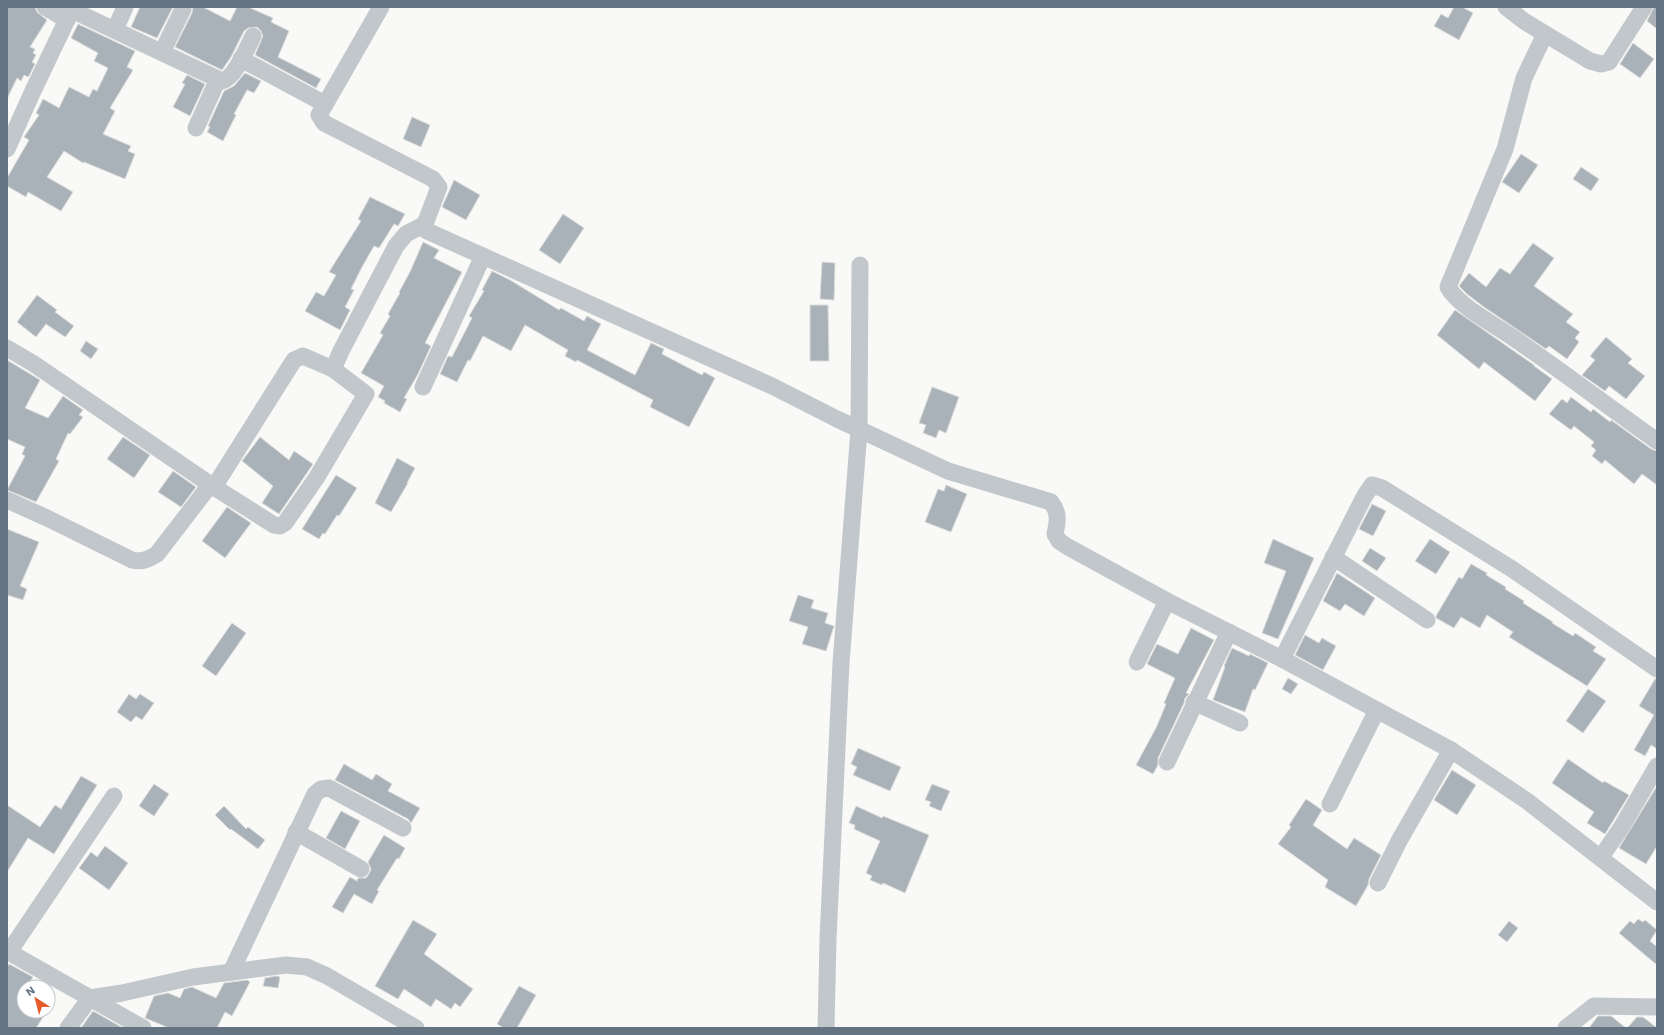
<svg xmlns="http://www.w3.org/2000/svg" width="1664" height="1035" font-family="'Work Sans',sans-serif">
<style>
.building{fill:#a9b2b9;stroke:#dbdbd9}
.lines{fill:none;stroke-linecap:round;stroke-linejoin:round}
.minor{stroke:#c2c7cb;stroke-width:17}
</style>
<rect width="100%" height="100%" fill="#f9f9f7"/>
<g class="building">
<path d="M7,7H35L37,12L47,20L30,47L35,49L33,53L36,55L32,62L35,64L29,76L28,77L24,75L21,81L17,78L7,99Z"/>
<path d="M140,7H173L157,38L131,27Z"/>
<path d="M193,7H203L230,21L237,7H248L273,18L271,22L289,31L278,57L321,79L316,88L255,55L263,36L261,31L257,27L248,28L244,31L231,57L222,70L175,47L192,13Z"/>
<path d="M1454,7H1462L1473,13L1459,40L1434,26L1441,14L1448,18Z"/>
<path d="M1654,7H1657V29L1647,21Z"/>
<path d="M78,24L135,51L127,67L133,70L110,108L115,111L103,134L131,146L128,151L135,154L125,179L84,162L83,163L64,151L47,177L73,192L61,211L28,192L26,197L7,186V178L29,140L24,137L39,115L36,113L43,99L59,108L69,87L89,97L93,89L97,91L108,68L94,61L98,53L71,38Z"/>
<path d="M1633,43L1654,59L1640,78L1620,64Z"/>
<path d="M245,73L261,81L254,93L247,90L234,114L236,115L223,141L207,132L210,127L208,126L224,91L234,86Z"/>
<path d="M187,75L205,84L190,116L173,107L185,84L182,83Z"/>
<path d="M412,117L430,125L421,147L403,139Z"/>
<path d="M1521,154L1538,165L1519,193L1502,182Z"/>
<path d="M1581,167L1599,179L1591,191L1573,179Z"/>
<path d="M454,180L480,195L466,220L442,207Z"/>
<path d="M370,197L405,214L398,226L394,224L379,248L374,246L362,267L351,289L354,290L345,307L350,310L340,330L305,311L316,292L324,296L336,275L329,272L361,221L358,219Z"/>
<path d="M563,214L584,228L560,264L539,250Z"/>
<path d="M423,242L439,250L434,258L462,272L425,343L431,346L418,374L404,398L407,399L400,412L384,403L385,401L378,397L384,386L361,373L383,335L380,333L390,316L388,314L400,293L399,292L410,272Z"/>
<path d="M1533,243L1554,258L1534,286L1573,314L1566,322L1580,332L1575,338L1579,342L1567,359L1549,346L1546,349L1484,307L1467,294L1459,286L1469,273L1486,287L1500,268L1510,274Z"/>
<path d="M822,262L835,263L834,300L820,299Z"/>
<path d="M492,271L510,280L559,310L561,308L584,321L587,316L601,324L587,350L635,375L651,343L664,349L662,354L702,375L704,372L715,378L689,427L650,407L653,400L577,360L576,362L565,356L568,350L525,325L511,351L483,336L470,361L468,360L457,382L440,374L448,356L452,357L472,318L469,316L484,291L482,290Z"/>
<path d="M37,295L57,310L55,312L74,326L65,337L46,324L36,337L17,322Z"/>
<path d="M810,305H828L829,361H810Z"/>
<path d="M1455,310L1534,365V366L1552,379L1535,401L1484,362L1479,369L1437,335Z"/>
<path d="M1606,337L1632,359L1628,363L1645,376L1626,399L1609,386L1605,391L1582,375L1595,360L1590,356Z"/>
<path d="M86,341L98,349L91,359L80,351Z"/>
<path d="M7,360L40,380L25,408L48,418L63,396L83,410L79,415L83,417L70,434L68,433L56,459L59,461L36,502L7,490L25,456L22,454L25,447L7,439Z"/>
<path d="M932,387L959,397L946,433L939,430L936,438L923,433L926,425L919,423Z"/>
<path d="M1571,397L1591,412L1593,409L1610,422L1611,420L1651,449L1657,451V485L1642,474L1634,484L1605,460L1602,464L1592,456L1596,450L1591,446L1594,442L1574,426L1571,430L1549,414L1562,399L1567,403Z"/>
<path d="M123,437L150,455L134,478L107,459Z"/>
<path d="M260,437L289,460L294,451L313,464L279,514L262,503L273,486L242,461Z"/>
<path d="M397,458L415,468L407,483H408L391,512L375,503Z"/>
<path d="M173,471L196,487L181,507L158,492Z"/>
<path d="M336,475L357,488L339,516L337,515L325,534L323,533L319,539L302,529Z"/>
<path d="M946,485L967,494L951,532L925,522L938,489L944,491Z"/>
<path d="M1372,504L1386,511L1373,536L1359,529Z"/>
<path d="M227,507L251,523L225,558L202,541Z"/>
<path d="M7,529L39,542L20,586L27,589L23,600L7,595Z"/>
<path d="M1273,539L1314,558L1278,639L1262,633L1286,571L1264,563Z"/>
<path d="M1430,539L1450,552L1436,574L1415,561Z"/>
<path d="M1370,548L1386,558L1377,571L1362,561Z"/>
<path d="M1471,564L1487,573L1486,575L1506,587L1505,589L1524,601L1523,603L1553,622L1552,623L1573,636L1575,633L1596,647L1593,651L1606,659L1587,686L1509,637L1513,632L1487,615L1480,628L1461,617L1454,628L1436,618V616L1459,577L1462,579Z"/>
<path d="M1337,573L1375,598L1364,616L1345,604L1340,611L1323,601Z"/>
<path d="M798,595L814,600L811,608L828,613L825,623L834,626L826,651L802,644L808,627L789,621Z"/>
<path d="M232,623L246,633L216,676L202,666Z"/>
<path d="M1191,628L1214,640L1186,693L1189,694L1185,698L1184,703L1158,758V765L1153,774L1136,765L1157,726L1166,704L1164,703L1175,678L1147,664L1157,644L1178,654Z"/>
<path d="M1305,635L1319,643L1322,638L1336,646L1323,670L1295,655Z"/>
<path d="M1232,648L1249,656L1250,654L1268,663L1255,690L1253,689L1245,712L1213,700L1225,667L1224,666Z"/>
<path d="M1288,678L1298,684L1291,694L1282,689Z"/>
<path d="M1655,679H1657V749L1651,745L1645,756L1634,750L1654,715L1639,706Z"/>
<path d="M1588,689L1606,701L1583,733L1566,721Z"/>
<path d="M129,694L136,699L140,694L154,703L142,720L136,716L131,722L117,712Z"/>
<path d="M858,748L901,767L890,791L853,775L857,767L851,764Z"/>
<path d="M1568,759L1603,783L1604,781L1629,795L1605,834L1587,823L1594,812L1552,783Z"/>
<path d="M344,764L372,780L376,774L392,784L388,791L420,808L411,823L408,819L335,780Z"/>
<path d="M1452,770L1476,785L1457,815L1434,800Z"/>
<path d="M81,776L97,785L54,854L28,838L7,872V805L40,827L55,805L61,809Z"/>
<path d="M154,784L169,794L154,816L139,806Z"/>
<path d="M932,784L950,791L941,811L929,806L931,802L925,800Z"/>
<path d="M1657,786V846L1646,864L1619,848Z"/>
<path d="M1306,799L1322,810L1313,825L1347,849L1354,838L1381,855L1369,879L1368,885L1356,906L1325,887L1328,880L1278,844L1291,827L1289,825Z"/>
<path d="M224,806L246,829L248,827L265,840L258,849L231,829L230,830L215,815Z"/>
<path d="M856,806L882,818L883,816L929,835L905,893L883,883L882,885L870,880L872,876L866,873L880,841L854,829L855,825L849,823Z"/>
<path d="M341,811L360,821L345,849L326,838Z"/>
<path d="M384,835L405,848L399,859L397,858L377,890L379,891L372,904L354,894L343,913L332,907L350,877L357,881L358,878H366L369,874L371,869L368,862Z"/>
<path d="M105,846L128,863L109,890L79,868L91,852L97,857Z"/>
<path d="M1638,919L1643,922L1645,920L1657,930L1650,941L1657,947V965L1619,933L1630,921L1634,924Z"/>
<path d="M413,920L437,934L424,954L473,989L460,1007L455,1003L451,1009L436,999L431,1007L404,989L398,999L375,986Z"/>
<path d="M1509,921L1518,928L1507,942L1498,935Z"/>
<path d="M9,964L33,977L27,987H24V1011H47L36,1028H7V967Z"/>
<path d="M276,976L280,977L278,988L263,986L265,978Z"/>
<path d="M247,980L250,982L232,1016L225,1012L217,1028H169L145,1018L154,996L168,993L180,998L184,989L192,987L216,998L224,983Z"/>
<path d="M519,986L536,995L517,1028H504L497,1024Z"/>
<path d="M93,1011L123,1028H81Z"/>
<path d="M1598,1016H1611L1626,1028H1589Z"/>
<path d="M1637,1017H1643L1657,1028H1627Z"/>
</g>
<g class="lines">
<g class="minor">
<path d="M45,7L67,20"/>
<path d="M381,7L319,115L324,123L433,179L439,187L425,224L427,231L772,386L837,419L948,471L1051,502C1059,512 1058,521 1055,534L1059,541L1068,547L1167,601L1282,659L1451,750L1527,801L1657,902"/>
<path d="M1506,7L1524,21L1590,61L1601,64L1609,62L1644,7"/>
<path d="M72,10L222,81C235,78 247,48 253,36"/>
<path d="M115,30L125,7"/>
<path d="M1545,34L1524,78L1505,149L1448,287C1458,306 1497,326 1515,339C1563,372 1609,407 1657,441"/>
<path d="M162,52L183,9"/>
<path d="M241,59L325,104"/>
<path d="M196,128L218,79"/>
<path d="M7,149L32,93L73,7"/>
<path d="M7,348L34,364L214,487L294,360L303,356L333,369"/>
<path d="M423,387L483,256"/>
<path d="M7,500L47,518L132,560C143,562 147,560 157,554L207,489L214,487L274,525L280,526L285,523L317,477L366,394L333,369L341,351L396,246L406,234L425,224"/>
<path d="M1333,557L1427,620"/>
<path d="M1282,659L1364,497L1372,485L1382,488L1512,569L1657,669"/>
<path d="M1137,662L1167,601"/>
<path d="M1194,702L1240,723"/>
<path d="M1167,762L1229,632"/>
<path d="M1330,804L1377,710"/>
<path d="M296,832L361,869"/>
<path d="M1601,857L1621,828L1657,766"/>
<path d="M1378,883L1399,841L1451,750"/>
<path d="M7,951L143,1028"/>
<path d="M9,952L114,796"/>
<path d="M231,972L315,794L321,789L329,788L403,828"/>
<path d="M68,1028L90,998L122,993L193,977L286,965L307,967L327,976L416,1028"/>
<path d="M826,1028L828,939L841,663L859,430L860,265"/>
<path d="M1566,1028L1594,1006L1657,1007"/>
</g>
</g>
<rect width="1664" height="1035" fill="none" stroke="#647483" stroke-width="16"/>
<g transform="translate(36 999) rotate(324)"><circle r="19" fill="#ffffff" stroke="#c1c7cd"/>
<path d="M0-3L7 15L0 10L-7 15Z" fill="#e75a2a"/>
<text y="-6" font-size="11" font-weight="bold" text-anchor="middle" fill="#647483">N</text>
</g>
</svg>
